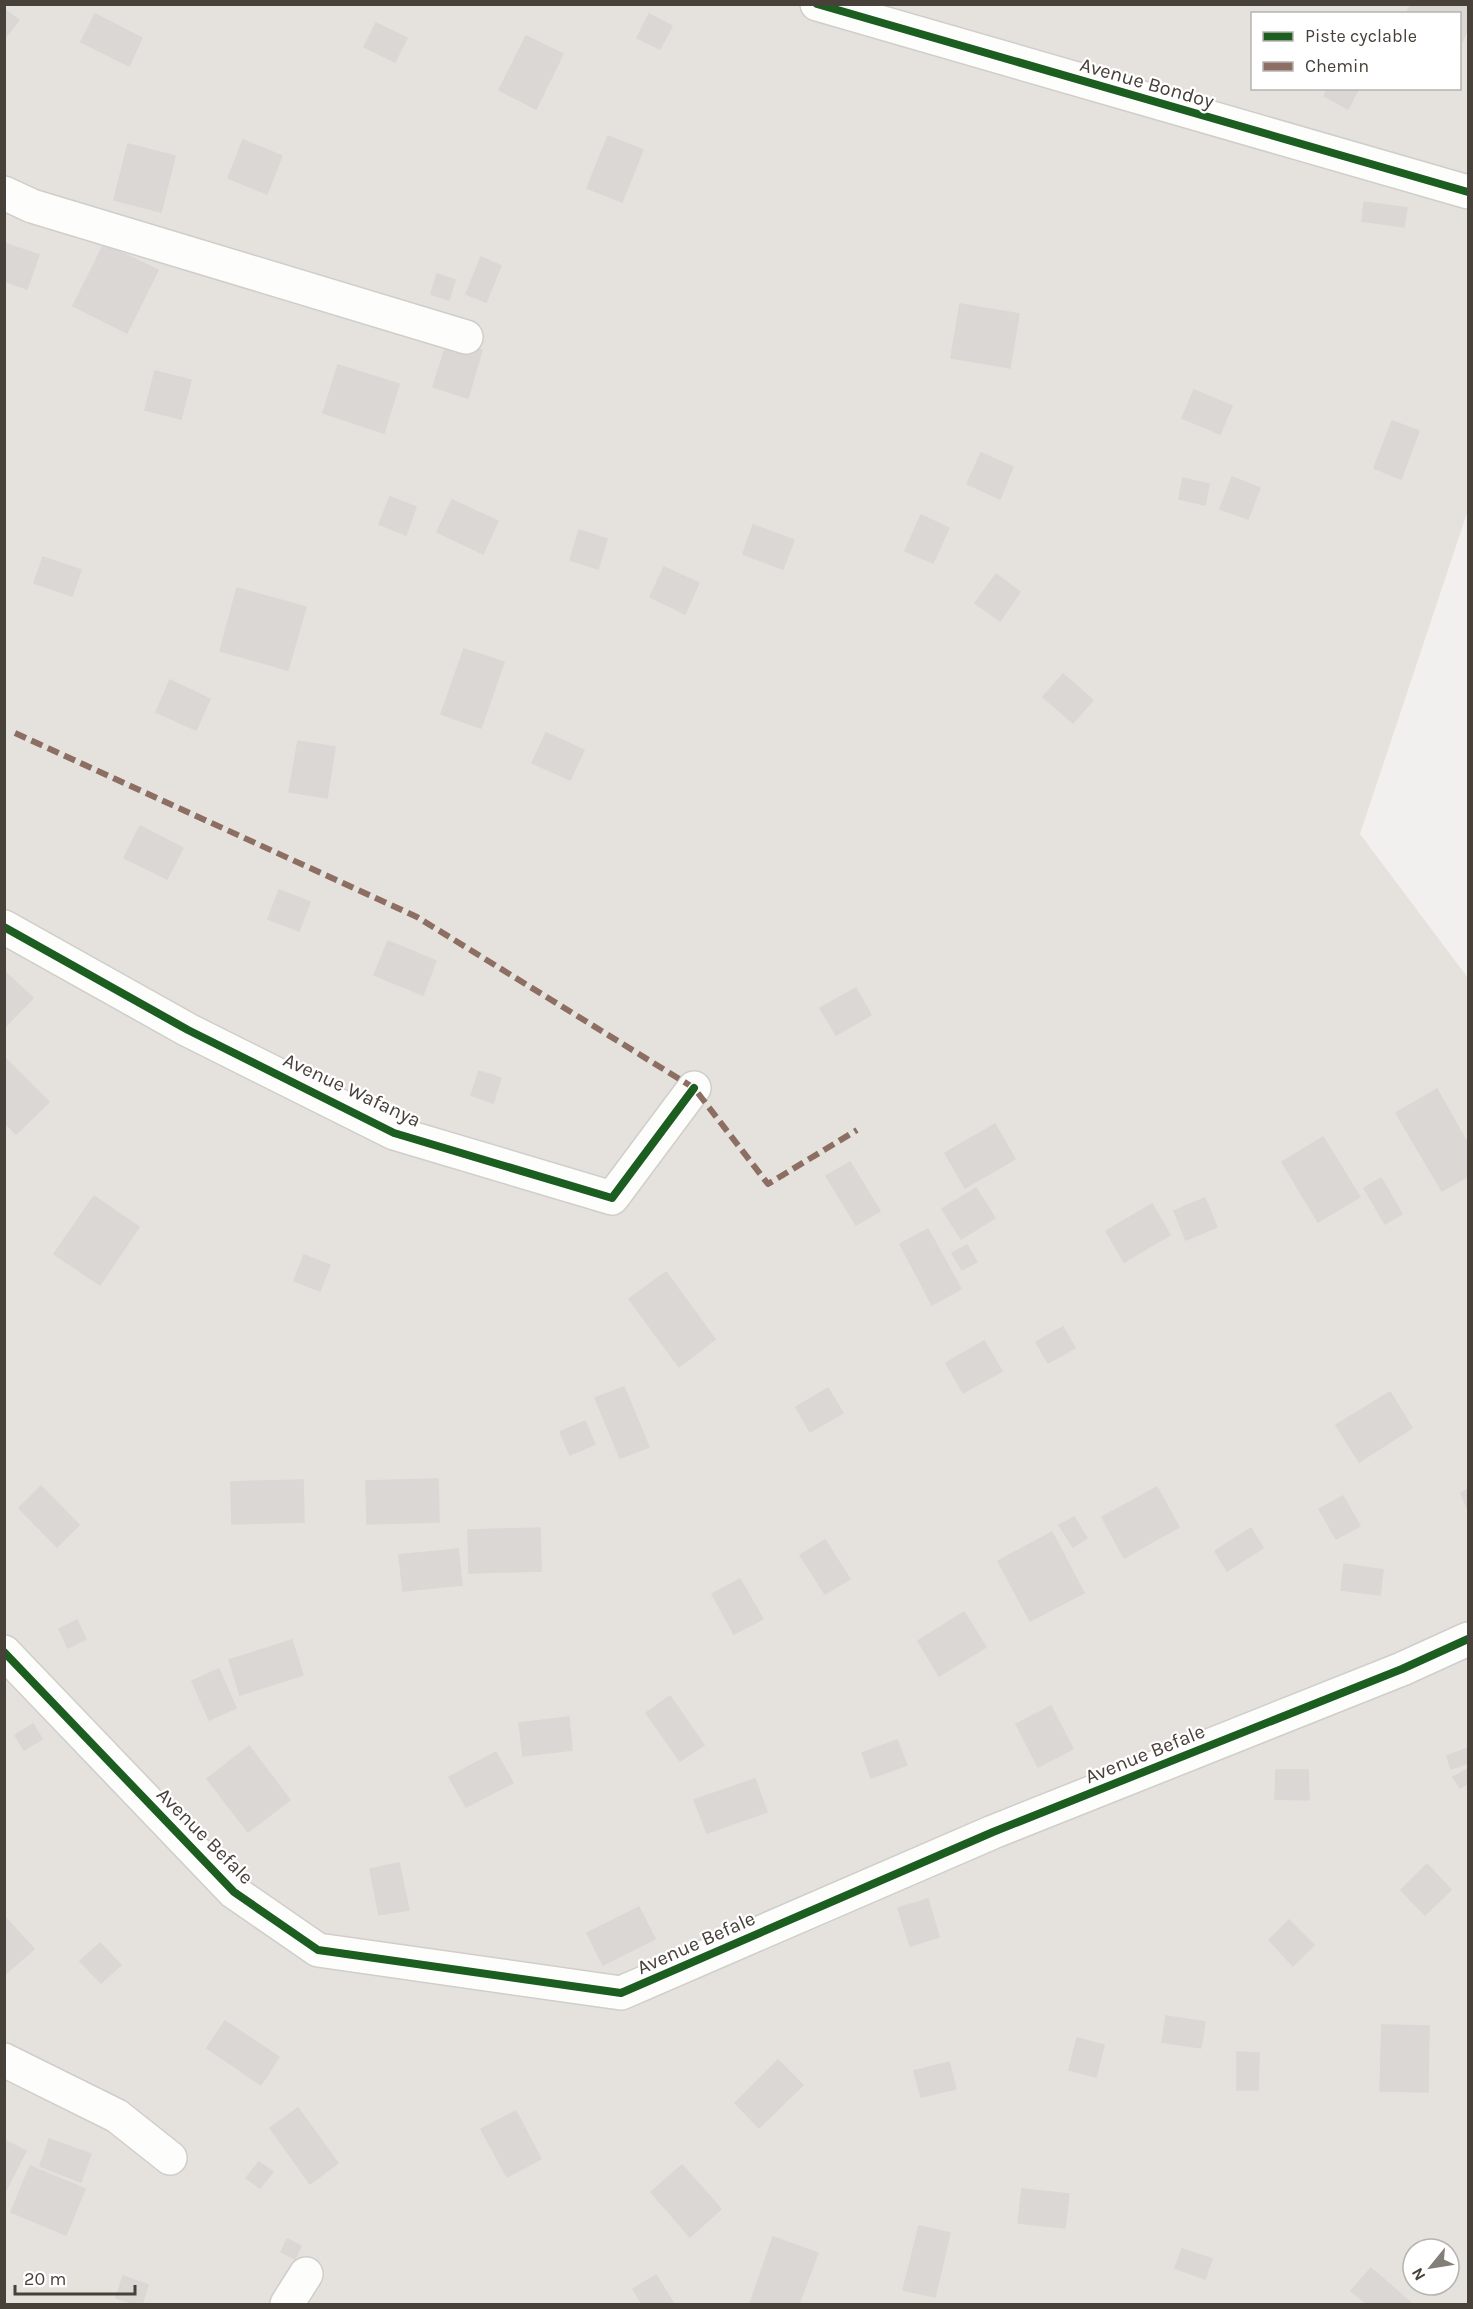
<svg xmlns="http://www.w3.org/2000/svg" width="1473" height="2309" font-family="Karla,sans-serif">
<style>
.residential{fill:#e5e1dd;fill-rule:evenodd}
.building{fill:#dad7d5;stroke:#dad7d4;stroke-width:1.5}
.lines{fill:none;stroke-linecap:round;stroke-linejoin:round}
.minor-casing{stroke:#d0cecb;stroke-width:36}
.minor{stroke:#fdfdfc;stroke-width:33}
.quiet{stroke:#8d6e63;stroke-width:6;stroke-dasharray:12 6;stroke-linecap:butt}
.cycleway-casing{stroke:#fff;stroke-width:11}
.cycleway{stroke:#1b5e20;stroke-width:8}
.labels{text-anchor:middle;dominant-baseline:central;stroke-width:4.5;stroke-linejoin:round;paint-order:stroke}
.street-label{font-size:20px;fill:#48413a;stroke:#fff}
</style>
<rect width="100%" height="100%" fill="#f2f0ee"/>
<path class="residential" d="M5,5H1468V510L1360,834L1468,978V2304H5ZM1252,14H1460V88H1252ZM1413,2249H1449V2285H1413Z"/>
<g class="building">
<path d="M1411,4H1468V29L1462,42L1460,41V14H1406Z"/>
<path d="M4,9L19,20L4,39Z"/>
<path d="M95,14L142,38L129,66L81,42Z"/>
<path d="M649,14L672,26L660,49L637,38Z"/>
<path d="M376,23L407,38L395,62L364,47Z"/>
<path d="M526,36L563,54L536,109L499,90Z"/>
<path d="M1328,88H1359L1348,109L1324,96Z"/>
<path d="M608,136L643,150L622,202L587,188Z"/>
<path d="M243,140L282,156L267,194L228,178Z"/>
<path d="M128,144L175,156L161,212L114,200Z"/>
<path d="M1364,202L1407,208L1404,227L1362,221Z"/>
<path d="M4,243L39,255L27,289L4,281Z"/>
<path d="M104,244L158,270L127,333L73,306Z"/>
<path d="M481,257L501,266L486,302L466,294Z"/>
<path d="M437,274L455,280L449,300L431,294Z"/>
<path d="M960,304L1019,314L1010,368L951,358Z"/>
<path d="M448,339L482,350L468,398L433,387Z"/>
<path d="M338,365L399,384L384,433L323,413Z"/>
<path d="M155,371L191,380L181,419L145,410Z"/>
<path d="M1194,390L1232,406L1220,434L1182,418Z"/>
<path d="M1392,421L1419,431L1401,479L1374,468Z"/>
<path d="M981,453L1013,467L1000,499L967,484Z"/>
<path d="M1232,477L1260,488L1248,519L1220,509Z"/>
<path d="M1183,478L1209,484L1205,505L1179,499Z"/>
<path d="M390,497L416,507L406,535L379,524Z"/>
<path d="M452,500L498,521L483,554L437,532Z"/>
<path d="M921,515L949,528L933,563L905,551Z"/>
<path d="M753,525L794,540L783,569L743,554Z"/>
<path d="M579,530L607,539L598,569L570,560Z"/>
<path d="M43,557L81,570L72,596L34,583Z"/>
<path d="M664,567L699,583L685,614L650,597Z"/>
<path d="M996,574L1020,592L1000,621L975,603Z"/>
<path d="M237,588L306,607L288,670L220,651Z"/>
<path d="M464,649L504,662L481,728L441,714Z"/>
<path d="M1063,674L1093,700L1073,723L1043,697Z"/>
<path d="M170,680L210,699L196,730L156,712Z"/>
<path d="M546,733L584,750L570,780L532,763Z"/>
<path d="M298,741L335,747L327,798L289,792Z"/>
<path d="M140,826L183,848L167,879L124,858Z"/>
<path d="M279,890L310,902L299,931L268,919Z"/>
<path d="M388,941L436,961L423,995L374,975Z"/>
<path d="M4,971L33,998L4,1028Z"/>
<path d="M856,988L871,1015L836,1035L820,1008Z"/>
<path d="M4,1057L49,1102L16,1134L4,1122Z"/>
<path d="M479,1071L501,1078L493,1103L471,1095Z"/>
<path d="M1437,1089L1468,1144V1176L1442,1191L1396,1113Z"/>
<path d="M995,1124L1015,1159L965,1188L945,1153Z"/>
<path d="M1323,1137L1360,1197L1318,1222L1282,1162Z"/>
<path d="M850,1162L880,1211L856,1225L826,1176Z"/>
<path d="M1381,1178L1402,1214L1385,1224L1364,1188Z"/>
<path d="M976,1188L995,1218L961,1239L942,1209Z"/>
<path d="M94,1196L139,1227L100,1285L54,1254Z"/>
<path d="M1205,1198L1217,1227L1186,1240L1174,1211Z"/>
<path d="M1152,1204L1170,1235L1124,1262L1106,1231Z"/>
<path d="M928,1229L961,1289L932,1305L900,1244Z"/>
<path d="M967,1245L977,1262L962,1270L952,1253Z"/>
<path d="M304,1255L330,1265L320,1291L294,1281Z"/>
<path d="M666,1272L715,1339L679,1367L629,1299Z"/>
<path d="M1063,1327L1075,1348L1048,1363L1036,1342Z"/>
<path d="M984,1341L1002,1371L963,1393L946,1363Z"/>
<path d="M624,1387L649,1447L620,1458L595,1398Z"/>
<path d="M828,1388L843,1413L810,1432L796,1407Z"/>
<path d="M1390,1392L1412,1428L1359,1462L1336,1425Z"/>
<path d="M585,1421L595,1444L570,1455L560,1432Z"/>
<path d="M438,1479L439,1522L367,1524L366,1481Z"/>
<path d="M303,1480L304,1522L232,1524L231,1482Z"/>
<path d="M41,1486L79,1525L57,1547L19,1508Z"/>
<path d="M1157,1487L1179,1527L1124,1558L1102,1517Z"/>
<path d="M1468,1489V1510L1461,1493Z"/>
<path d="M1343,1496L1360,1526L1336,1539L1319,1509Z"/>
<path d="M1074,1517L1087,1538L1073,1547L1059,1525Z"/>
<path d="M540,1528L541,1571L469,1573L468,1530Z"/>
<path d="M1251,1528L1263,1548L1227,1571L1215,1551Z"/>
<path d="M1052,1532L1084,1593L1030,1621L998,1561Z"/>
<path d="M825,1540L850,1579L825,1594L800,1555Z"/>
<path d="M458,1549L462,1585L403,1591L399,1555Z"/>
<path d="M1344,1564L1383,1570L1380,1595L1341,1590Z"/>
<path d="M740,1579L763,1619L734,1634L712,1594Z"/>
<path d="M964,1612L986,1647L939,1676L918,1641Z"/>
<path d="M77,1620L86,1639L68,1648L59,1629Z"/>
<path d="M292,1640L303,1675L240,1695L229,1660Z"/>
<path d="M219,1669L236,1708L209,1720L192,1681Z"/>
<path d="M670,1696L704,1745L680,1761L646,1713Z"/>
<path d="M1051,1706L1073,1749L1038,1767L1016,1724Z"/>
<path d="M569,1717L572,1750L523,1756L519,1723Z"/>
<path d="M33,1724L42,1739L24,1750L15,1735Z"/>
<path d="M897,1740L907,1765L871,1778L862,1753Z"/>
<path d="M249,1746L290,1800L248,1832L207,1779Z"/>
<path d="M1468,1748V1763L1451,1769L1447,1756Z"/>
<path d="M496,1752L513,1783L466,1807L449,1777Z"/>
<path d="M1468,1769V1783L1460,1788L1453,1777Z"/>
<path d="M1276,1770H1308L1309,1800L1275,1799Z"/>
<path d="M755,1779L767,1812L707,1833L694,1800Z"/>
<path d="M399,1863L409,1910L379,1915L370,1869Z"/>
<path d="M1427,1864L1451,1890L1425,1915L1401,1890Z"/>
<path d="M928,1899L939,1937L910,1946L898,1908Z"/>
<path d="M639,1907L655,1939L603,1965L587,1933Z"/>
<path d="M4,1916L34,1949L4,1975Z"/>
<path d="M1289,1920L1314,1945L1293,1966L1269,1940Z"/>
<path d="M100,1943L121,1965L101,1983L80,1961Z"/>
<path d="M1166,2016L1205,2022L1201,2048L1162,2042Z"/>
<path d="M225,2021L279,2057L261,2085L207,2048Z"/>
<path d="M1382,2025L1429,2026L1428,2092L1380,2091Z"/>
<path d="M1077,2038L1104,2045L1096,2077L1069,2070Z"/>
<path d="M1237,2052L1259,2053L1258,2090H1237Z"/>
<path d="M778,2060L803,2085L759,2128L735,2103Z"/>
<path d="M949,2062L956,2089L921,2097L914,2071Z"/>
<path d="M298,2108L338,2163L310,2184L270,2128Z"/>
<path d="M516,2111L541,2159L507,2177L481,2129Z"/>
<path d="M49,2139L91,2154L81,2182L40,2166Z"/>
<path d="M4,2140L26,2151L4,2194Z"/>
<path d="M259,2162L273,2172L260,2188L246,2178Z"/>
<path d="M682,2165L721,2209L690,2237L651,2192Z"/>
<path d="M30,2166L85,2189L66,2235L11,2212Z"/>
<path d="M1022,2189L1069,2194L1065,2228L1018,2223Z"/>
<path d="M919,2226L950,2233L935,2297L903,2290Z"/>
<path d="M773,2237L818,2253L799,2304H750Z"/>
<path d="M287,2239L301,2246L295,2259L281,2252Z"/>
<path d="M1182,2249L1212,2259L1205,2279L1175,2268Z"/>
<path d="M1371,2268L1412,2304H1367L1351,2291Z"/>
<path d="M656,2275L674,2304H642L633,2289Z"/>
<path d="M123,2276L148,2285L142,2304H135L116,2298Z"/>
</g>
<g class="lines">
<defs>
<g id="minor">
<path d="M817,4L1468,192"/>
<path d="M4,193L32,206L466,337"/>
<path d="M4,927L188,1030L394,1133L612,1198L694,1088"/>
<path d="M4,1652L234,1892L318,1950L621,1993L993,1832L1402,1669L1468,1639"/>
<path d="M4,2060L117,2116L170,2158"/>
<path d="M287,2304L306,2274"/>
</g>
</defs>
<use href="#minor" class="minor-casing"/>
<use href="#minor" class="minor"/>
<path class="quiet" d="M15,733L417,917L694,1088L768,1184L857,1130"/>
<defs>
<g id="cycleway">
<path d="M817,4L1468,192"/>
<path d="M4,927L188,1030L394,1133L612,1198L694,1088"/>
<path d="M4,1652L234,1892L318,1950L621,1993L993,1832L1402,1669L1468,1639"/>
</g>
</defs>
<use href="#cycleway" class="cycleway-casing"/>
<use href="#cycleway" class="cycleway"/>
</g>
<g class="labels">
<g class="street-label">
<text transform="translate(1147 83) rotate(16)">Avenue Bondoy</text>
<text transform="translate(352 1090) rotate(25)">Avenue Wafanya</text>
<text transform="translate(1145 1754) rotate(-22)">Avenue Befale</text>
<text transform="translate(205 1836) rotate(45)">Avenue Befale</text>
<text transform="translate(696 1943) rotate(-24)">Avenue Befale</text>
</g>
</g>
<rect width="1473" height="2309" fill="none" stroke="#48413a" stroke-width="12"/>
<rect x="1251" y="12" width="210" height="78" fill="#ffffff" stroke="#b6b3b0" stroke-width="1.5"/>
<rect x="1263" y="32" width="30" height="9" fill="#1b5e20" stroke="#b6b3b0" stroke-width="1.5"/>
<text x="1305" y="42" font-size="18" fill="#48413a">Piste cyclable</text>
<rect x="1263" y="62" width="30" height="9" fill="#8d6e63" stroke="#b6b3b0" stroke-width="1.5"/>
<text x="1305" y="72" font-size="18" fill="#48413a">Chemin</text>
<g transform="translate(1431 2267) rotate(240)"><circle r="28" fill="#ffffff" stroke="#b6b3b0" stroke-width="1.5"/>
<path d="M0-4.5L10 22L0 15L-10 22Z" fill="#847e79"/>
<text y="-9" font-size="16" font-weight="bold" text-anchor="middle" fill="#48413a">N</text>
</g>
<path d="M15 2285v9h120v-9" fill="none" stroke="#48413a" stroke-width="3"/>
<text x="24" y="2285" font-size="18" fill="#48413a" stroke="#ffffff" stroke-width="4.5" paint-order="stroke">20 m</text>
</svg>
